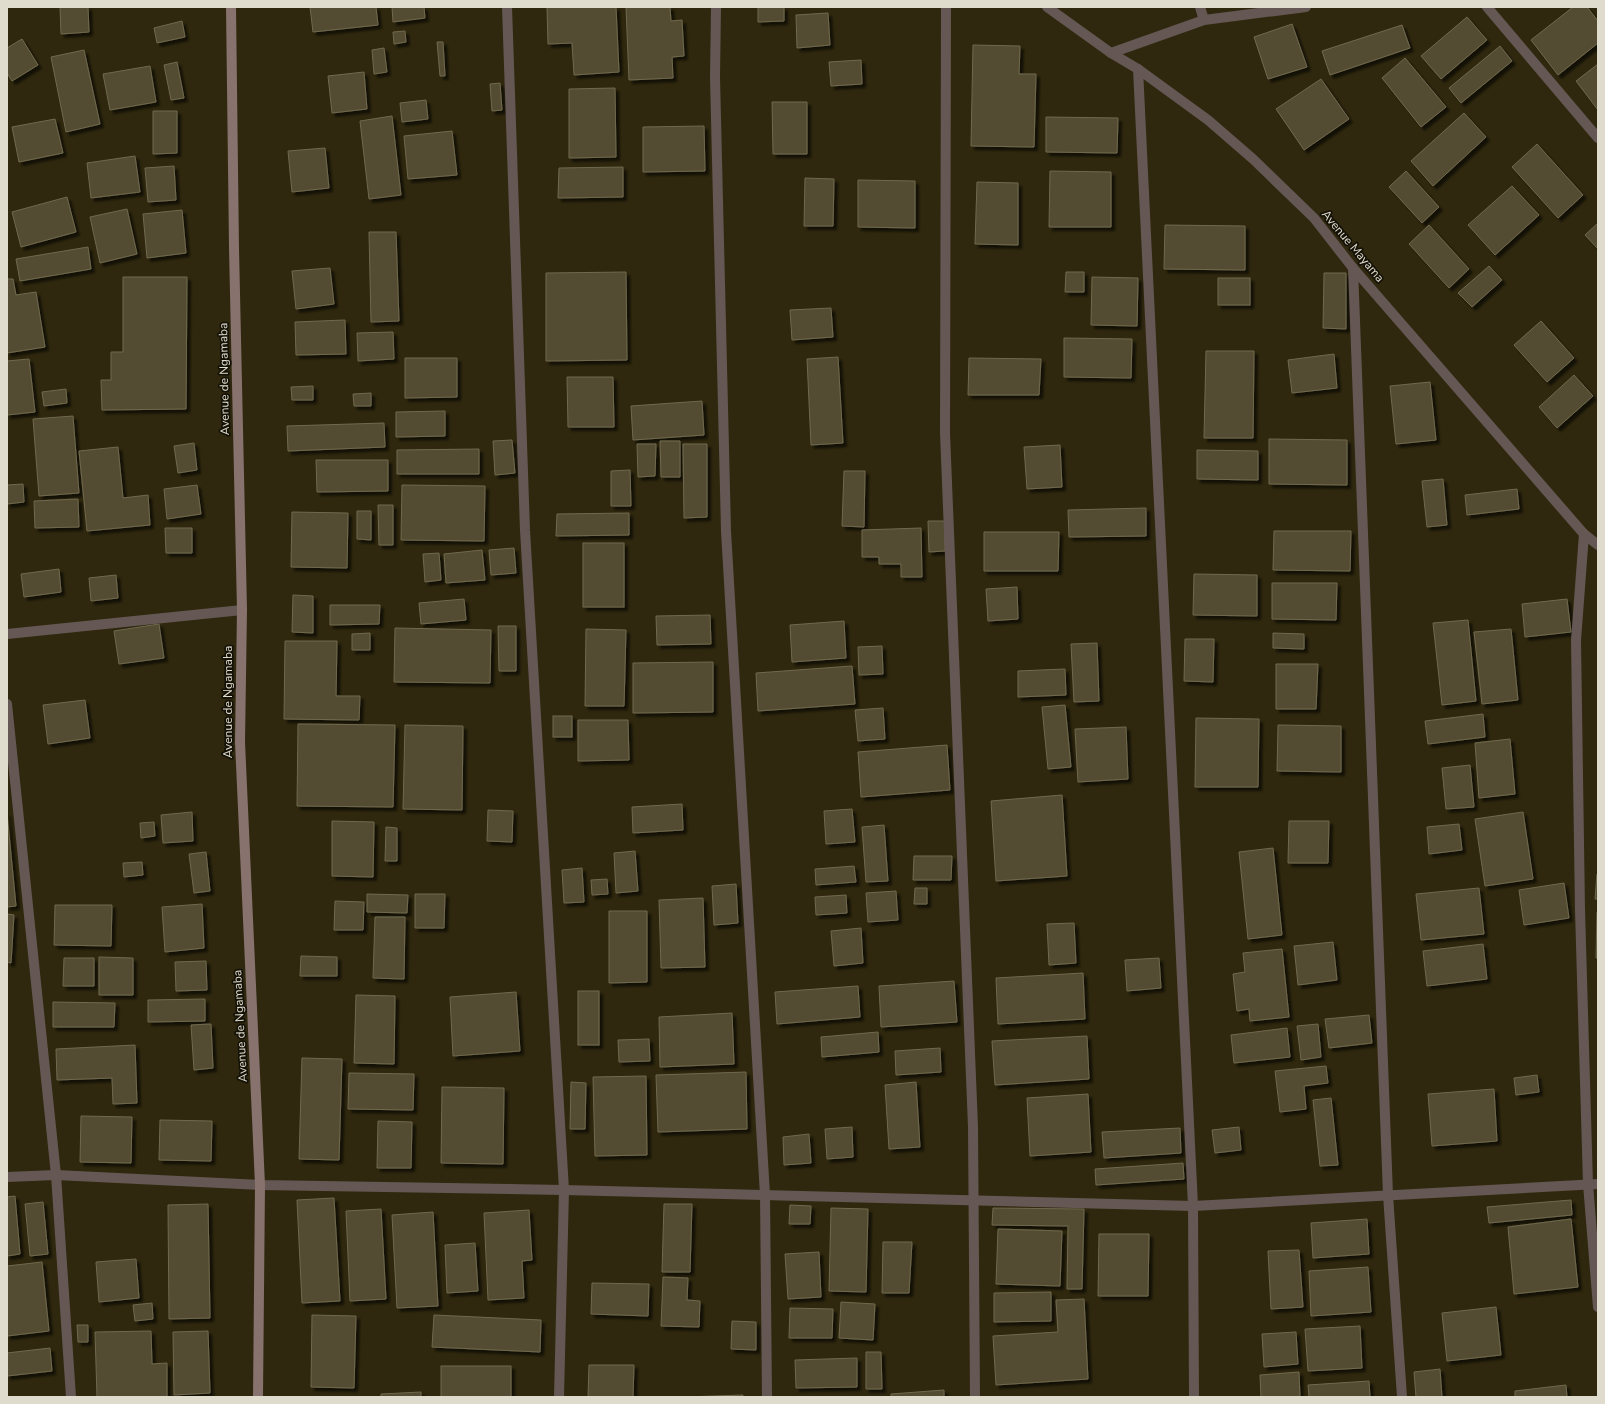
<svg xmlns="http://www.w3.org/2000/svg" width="1605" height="1404" font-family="'Nunito Sans',sans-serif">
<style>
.building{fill:#534c31;stroke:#70694e;filter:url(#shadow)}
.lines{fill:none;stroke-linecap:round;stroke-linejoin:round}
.street{stroke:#655854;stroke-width:10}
.secondary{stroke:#87726d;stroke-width:10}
.labels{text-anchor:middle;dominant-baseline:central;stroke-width:3.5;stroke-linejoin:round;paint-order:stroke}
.street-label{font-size:12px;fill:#e0dccd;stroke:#141107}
</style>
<defs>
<filter id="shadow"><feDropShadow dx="3.5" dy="3.5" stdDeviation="1" flood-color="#0009"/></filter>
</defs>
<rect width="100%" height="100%" fill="#2f280e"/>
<g class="building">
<path d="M60,7H88L89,32L61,34Z"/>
<path d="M310,7H376L378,25L313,32Z"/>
<path d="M392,7H424L425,18L393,22Z"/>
<path d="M547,7H616L619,72L574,75L572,43L548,44Z"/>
<path d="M626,7H670L671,21L682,20L684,56L672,57L673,78L629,80Z"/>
<path d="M758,7H784V21L758,22Z"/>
<path d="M1573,7H1587L1598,21V43L1558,75L1531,40Z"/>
<path d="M828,13L830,45L797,48L796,15Z"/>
<path d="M1467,17L1487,40L1441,79L1421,56Z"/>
<path d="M182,21L185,37L157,43L154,28Z"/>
<path d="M1292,24L1307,67L1268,79L1254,37Z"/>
<path d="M1402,25L1410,48L1330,75L1322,51Z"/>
<path d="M405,31L406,42L394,44L393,32Z"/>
<path d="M22,39L38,65L12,81L7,73V48Z"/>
<path d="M437,42H443L445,76H440Z"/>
<path d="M973,45L1020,46L1019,74H1036L1034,147L971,146Z"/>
<path d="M1500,46L1512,61L1461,103L1449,88Z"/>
<path d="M384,48L387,72L374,74L372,50Z"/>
<path d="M84,50L100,124L66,132L51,57Z"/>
<path d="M1405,58L1446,107L1421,127L1382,78Z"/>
<path d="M861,60L862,84L831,86L829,62Z"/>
<path d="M177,62L184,98L171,100L164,65Z"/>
<path d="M1598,64V110L1576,81Z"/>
<path d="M150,66L156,102L110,110L103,74Z"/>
<path d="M364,72L367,109L332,113L328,76Z"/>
<path d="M1321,79L1349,119L1304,150L1276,109Z"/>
<path d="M500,83L502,110L492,111L490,84Z"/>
<path d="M615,88L616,157L569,158V89Z"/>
<path d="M426,100L428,119L402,122L400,103Z"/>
<path d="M772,102H807V154H773Z"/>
<path d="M153,111H177V153L153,154Z"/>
<path d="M1464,113L1486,137L1433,186L1411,161Z"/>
<path d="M392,116L401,195L369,199L360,121Z"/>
<path d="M1046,117L1118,118L1117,153L1046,152Z"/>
<path d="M55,119L63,153L19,162L12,127Z"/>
<path d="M704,126L705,171L643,172V127Z"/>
<path d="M452,131L457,175L408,179L404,136Z"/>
<path d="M1537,144L1583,195L1558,218L1512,167Z"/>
<path d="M325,148L329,188L292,192L288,151Z"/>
<path d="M135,156L140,192L91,198L87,163Z"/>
<path d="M174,166L176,200L148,202L145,168Z"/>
<path d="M623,167V197L558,198L559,168Z"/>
<path d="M1050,171L1111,172V227H1049Z"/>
<path d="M1406,171L1439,207L1422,223L1389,187Z"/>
<path d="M805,178L834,179L833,226H804Z"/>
<path d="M858,180L915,181V228L858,227Z"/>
<path d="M977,182L1018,183V245L975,244Z"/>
<path d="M1512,186L1539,215L1495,255L1468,225Z"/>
<path d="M67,197L76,232L21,247L12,212Z"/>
<path d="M127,209L137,254L100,263L90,217Z"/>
<path d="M182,210L186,253L147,258L143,214Z"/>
<path d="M1598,223V249L1585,235Z"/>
<path d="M1165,225L1245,226V270L1164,269Z"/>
<path d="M1429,225L1469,269L1449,288L1409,244Z"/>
<path d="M369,232H396L399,321L371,322Z"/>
<path d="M88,247L91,269L20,281L16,259Z"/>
<path d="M1489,266L1502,280L1472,307L1458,293Z"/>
<path d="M330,268L334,304L296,309L292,271Z"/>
<path d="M626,272L627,360L546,361V273Z"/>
<path d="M1066,272H1084V292H1065Z"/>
<path d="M1324,273H1346V329L1323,328Z"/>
<path d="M123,277H187L186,409L102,410L101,380H111V352H123Z"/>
<path d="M1092,277L1138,278L1137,326L1091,325Z"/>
<rect x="1218" y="278" width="32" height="27"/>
<path d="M7,279H13L16,295L36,292L45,347L7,353Z"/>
<path d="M831,308L833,337L792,340L790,310Z"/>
<path d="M345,320L346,354L296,355L295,322Z"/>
<path d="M1541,321L1574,358L1547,382L1514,345Z"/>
<path d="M393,332L394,359L358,361L357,333Z"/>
<path d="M1064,338L1132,339L1131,378L1064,377Z"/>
<path d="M1206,351H1254L1253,438H1204Z"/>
<path d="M1334,354L1337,388L1292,393L1288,360Z"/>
<path d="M838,357L843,443L811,445L807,359Z"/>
<path d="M405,358H457V397L405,398Z"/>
<path d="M969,358L1041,359L1039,395H968Z"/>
<path d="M29,359L35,412L7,415V361Z"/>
<path d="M1574,375L1593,396L1557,428L1539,407Z"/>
<path d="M567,377H613L614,427H568Z"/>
<path d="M1430,382L1436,440L1396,444L1390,386Z"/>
<path d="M313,386V400H292L291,387Z"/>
<path d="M66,389L67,403L44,406L42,392Z"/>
<path d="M371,393V406H354L353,394Z"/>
<path d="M702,401L704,435L633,440L631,406Z"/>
<path d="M445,411V436L396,437V412Z"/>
<path d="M73,416L79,493L39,496L33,419Z"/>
<path d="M384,423L385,447L288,451L287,426Z"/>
<path d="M1269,439L1347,440V485L1269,484Z"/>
<path d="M512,440L515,473L495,475L493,441Z"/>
<path d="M660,441H680V477H661Z"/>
<path d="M194,443L197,470L178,473L174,446Z"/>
<path d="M637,444H656L655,476L638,477Z"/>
<path d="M683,444H707V517L684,518Z"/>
<path d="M1060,445L1062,487L1027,489L1024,447Z"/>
<path d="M118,447L123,498L148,495L150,525L87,531L79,451Z"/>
<path d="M479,449V474H397V450Z"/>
<path d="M1197,450L1258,451V480L1197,479Z"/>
<path d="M316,460H388V491L317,492Z"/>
<path d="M630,470L631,506H611V471Z"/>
<path d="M844,471H865L864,527L842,526Z"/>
<path d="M1443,479L1447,525L1427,527L1422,481Z"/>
<path d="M23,484L24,502L7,504V485Z"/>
<path d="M197,485L201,514L167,519L164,489Z"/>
<path d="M402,485L485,486L484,541L401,540Z"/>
<path d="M1517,489L1519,509L1467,515L1465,495Z"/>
<path d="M78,499L79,527L35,528L34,501Z"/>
<path d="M378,505H393V545H379Z"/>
<path d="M1146,508V536L1069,537L1068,510Z"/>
<path d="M357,511H371V540L357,539Z"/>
<path d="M292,512L348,513L347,568L291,567Z"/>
<path d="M629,513V535L556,536L557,514Z"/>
<path d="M928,521H945V551L929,552Z"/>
<path d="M165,528H192V553H166Z"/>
<path d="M921,528L922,577H901V564H879V557H862V530Z"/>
<path d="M1274,531H1351L1350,571L1273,570Z"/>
<path d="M984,532H1059L1058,571H984Z"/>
<rect x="583" y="543" width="41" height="64"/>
<path d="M514,548L516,573L491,575L489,550Z"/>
<path d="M482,550L485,580L446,583L444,554Z"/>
<path d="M439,553L441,580L425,582L423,554Z"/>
<path d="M59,569L61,592L24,597L21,574Z"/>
<path d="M1194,574L1257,575V616L1193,615Z"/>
<path d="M116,575L118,598L91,601L89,578Z"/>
<path d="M1272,583H1337L1336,620L1272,619Z"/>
<path d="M1017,587L1018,619L988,621L986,589Z"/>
<path d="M293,595L313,596V633L292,632Z"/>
<path d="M464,599L466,620L421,624L419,603Z"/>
<path d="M1567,599L1571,632L1525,637L1522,604Z"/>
<path d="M330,605H380L379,624L330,625Z"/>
<path d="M710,615L711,644L657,645L656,616Z"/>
<path d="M1468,620L1476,701L1442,705L1433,623Z"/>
<path d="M844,621L846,658L792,662L790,625Z"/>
<path d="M159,624L164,658L119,664L114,631Z"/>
<path d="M498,626H516V671H499Z"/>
<path d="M395,628L491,630L490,683L394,682Z"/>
<path d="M586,629L626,630L624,706H585Z"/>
<path d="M1511,629L1518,700L1482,704L1474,632Z"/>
<path d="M370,633V650H352V634Z"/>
<path d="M1273,633L1304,634V649L1273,648Z"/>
<path d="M1185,639H1214L1213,682L1184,681Z"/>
<path d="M285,641H337L336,696H360L359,720L284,719Z"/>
<path d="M1097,643L1099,701L1074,702L1071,644Z"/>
<path d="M882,646L883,674L859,675L858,647Z"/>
<path d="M713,662V712L633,713V663Z"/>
<path d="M1276,664H1318L1316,709H1276Z"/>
<path d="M852,666L855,704L758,711L756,673Z"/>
<path d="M1065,669L1066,695L1018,697V671Z"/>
<path d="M85,700L90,738L48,744L43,705Z"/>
<path d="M1065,705L1071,767L1048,769L1042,707Z"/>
<path d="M883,708L885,739L858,741L855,710Z"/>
<path d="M1483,714L1485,737L1428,744L1425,721Z"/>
<rect x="553" y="716" width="19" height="21"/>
<path d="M1196,718L1259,719L1258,787H1195Z"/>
<path d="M578,720H628L629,760L578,761Z"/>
<path d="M298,724L395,725L393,807L297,806Z"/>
<path d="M405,725L463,726L462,810L403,809Z"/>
<path d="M1278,725L1341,726V772L1277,771Z"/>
<path d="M1126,727L1128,779L1078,782L1075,729Z"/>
<path d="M1510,739L1515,794L1479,798L1475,743Z"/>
<path d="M947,745L950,790L861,797L858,752Z"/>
<path d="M1470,765L1474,807L1446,809L1442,768Z"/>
<path d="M1062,795L1067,876L996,881L991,801Z"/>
<path d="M682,804L683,830L633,833L632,807Z"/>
<path d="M852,809L855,842L826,844L824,811Z"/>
<path d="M488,810L513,811L512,842L487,841Z"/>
<path d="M192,812L193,841L163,843L161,815Z"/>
<path d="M1523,812L1533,879L1485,886L1475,819Z"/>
<path d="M7,813L16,906L7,907Z"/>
<path d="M332,821L374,822L373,877L332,876Z"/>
<path d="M1289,821H1329L1328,863H1288Z"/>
<path d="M154,822L155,836L141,838L140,823Z"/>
<path d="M1459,824L1462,850L1429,854L1427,827Z"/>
<path d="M884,825L888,881L866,882L862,827Z"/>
<path d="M386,827L397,828V861H385Z"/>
<path d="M1273,848L1282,935L1248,939L1239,852Z"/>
<path d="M635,851L638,891L616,893L614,853Z"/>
<path d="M206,852L210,891L194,893L189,854Z"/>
<path d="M914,856H952L951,880H913Z"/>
<path d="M142,862L143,875L124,877L123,863Z"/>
<path d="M854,866L856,882L816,885L815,869Z"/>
<path d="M582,868L584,902L564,903L562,870Z"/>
<path d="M1597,874H1598V899H1595Z"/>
<path d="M607,879L608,894L592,895L591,880Z"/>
<path d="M1564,883L1569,918L1524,925L1519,890Z"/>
<path d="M736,884L738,923L714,925L712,886Z"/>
<path d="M915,888H927V904H914Z"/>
<path d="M1479,888L1484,934L1421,940L1416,894Z"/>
<path d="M896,891L898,920L868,922L866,893Z"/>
<path d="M367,894L408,895L407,913L367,912Z"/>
<path d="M415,894H445L444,928H415Z"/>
<path d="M846,895L847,913L816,915L815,897Z"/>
<path d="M703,898L705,967L661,968L659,900Z"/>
<path d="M335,901L364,902L363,930H334Z"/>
<path d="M202,904L204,948L165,952L162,907Z"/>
<path d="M55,905H112L111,946L54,945Z"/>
<path d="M609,911H647V982L609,983Z"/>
<path d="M1597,912H1598V958H1596Z"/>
<path d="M7,914L14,915L11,963L7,962Z"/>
<path d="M375,917H405L404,979L373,978Z"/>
<path d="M1074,923L1076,963L1049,965L1047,924Z"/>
<path d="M861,928L863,963L834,966L831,931Z"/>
<path d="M1333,942L1337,980L1298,985L1294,946Z"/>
<path d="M1483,944L1487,979L1427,986L1423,951Z"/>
<path d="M1282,949L1289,1017L1250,1021L1249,1009L1237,1011L1233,974L1245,972L1243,953Z"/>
<path d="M301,956L337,957V976H300Z"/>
<path d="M99,957L133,958V995H99Z"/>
<path d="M64,958H94V986H63Z"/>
<path d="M1159,958L1161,988L1127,991L1125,960Z"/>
<path d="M206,961L207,990L176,991L175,962Z"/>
<path d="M1083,973L1085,1019L998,1024L996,978Z"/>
<path d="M954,981L957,1022L881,1027L879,986Z"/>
<path d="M858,986L860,1017L777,1024L775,992Z"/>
<rect x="578" y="991" width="21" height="54"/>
<path d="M516,992L520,1051L453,1056L450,997Z"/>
<path d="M356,995L395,996L394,1064L354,1063Z"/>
<path d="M205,999V1021L148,1022V1000Z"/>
<path d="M53,1002L115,1003L114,1027H53Z"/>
<path d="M732,1013L734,1064L660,1067L659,1017Z"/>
<path d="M1369,1015L1372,1043L1329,1048L1325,1019Z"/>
<path d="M211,1024L213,1068L194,1070L191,1025Z"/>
<path d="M1318,1024L1321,1057L1301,1060L1297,1026Z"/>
<path d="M1287,1028L1290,1057L1234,1063L1231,1035Z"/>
<path d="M878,1032L879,1052L822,1057L821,1037Z"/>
<path d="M1087,1036L1089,1079L995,1085L992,1041Z"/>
<path d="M649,1039L650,1061L619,1062L618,1040Z"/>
<path d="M135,1045L137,1103L113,1104L112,1078L57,1080L56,1049Z"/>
<path d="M940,1048L941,1072L896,1075L895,1051Z"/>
<path d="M302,1058L342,1059L339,1160L299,1159Z"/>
<path d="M1326,1066L1328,1083L1304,1086L1306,1109L1280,1112L1275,1071Z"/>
<path d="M746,1072L747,1129L658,1132L656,1075Z"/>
<path d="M349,1073L414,1074L413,1110L348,1109Z"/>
<path d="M1537,1075L1539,1092L1516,1095L1514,1078Z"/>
<path d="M646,1076L647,1155L595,1156L593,1077Z"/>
<path d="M571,1082L586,1083L585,1129H570Z"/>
<path d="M916,1082L920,1147L889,1149L885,1085Z"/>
<path d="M442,1087L504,1088L503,1164L441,1163Z"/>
<path d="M1494,1089L1497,1141L1432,1146L1428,1094Z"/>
<path d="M1088,1094L1091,1152L1030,1156L1027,1098Z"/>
<path d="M1331,1098L1338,1165L1320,1166L1313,1100Z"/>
<path d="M81,1116L132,1117L131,1163L80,1162Z"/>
<path d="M160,1120L212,1121L211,1161L159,1160Z"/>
<path d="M378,1121L412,1122L411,1168H377Z"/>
<path d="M852,1127L853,1157L827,1159L825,1129Z"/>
<path d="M1239,1127L1241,1150L1215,1153L1212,1130Z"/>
<path d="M1180,1128L1181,1153L1104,1158L1102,1132Z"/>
<path d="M809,1134L811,1163L784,1165L783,1137Z"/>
<path d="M1183,1163L1184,1179L1096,1185L1095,1169Z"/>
<path d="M15,1196L20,1254L7,1256V1197Z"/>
<path d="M334,1198L340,1301L302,1303L297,1200Z"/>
<path d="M1571,1200L1572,1215L1489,1223L1487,1207Z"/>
<path d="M43,1202L48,1254L30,1256L25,1204Z"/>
<path d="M208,1204L210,1318L169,1319L168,1205Z"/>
<path d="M664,1204H692L690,1272H662Z"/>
<path d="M790,1205L811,1206L810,1224H789Z"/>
<path d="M831,1208L868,1209L866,1292L829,1291Z"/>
<path d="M993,1208L1084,1209L1082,1289H1067L1068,1226L992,1225Z"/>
<path d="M381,1209L386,1299L350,1301L346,1211Z"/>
<path d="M529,1210L532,1260L522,1261L524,1298L488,1300L484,1213Z"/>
<path d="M433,1212L438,1306L397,1308L392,1215Z"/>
<path d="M1367,1219L1369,1254L1313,1258L1311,1223Z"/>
<path d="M1571,1219L1578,1287L1514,1294L1508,1227Z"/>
<path d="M998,1229L1062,1231L1060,1286L996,1284Z"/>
<path d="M1099,1234H1149L1148,1296H1098Z"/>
<path d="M883,1242H912L909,1293H882Z"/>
<path d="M475,1243L478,1291L447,1293L445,1245Z"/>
<path d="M1299,1250L1303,1307L1271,1309L1268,1251Z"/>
<path d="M819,1252L821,1297L788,1299L785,1254Z"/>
<path d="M136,1259L139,1298L99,1302L96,1262Z"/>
<path d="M42,1262L49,1331L7,1336V1266Z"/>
<path d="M1368,1267L1371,1312L1311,1316L1309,1271Z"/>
<path d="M663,1277L688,1278L687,1300L700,1301L699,1327L661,1326Z"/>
<path d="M592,1283L649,1284L648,1316L591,1314Z"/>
<path d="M1051,1292V1321L994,1322V1293Z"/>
<path d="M1084,1299L1088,1379L996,1385L993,1336L1058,1332L1056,1300Z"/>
<path d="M841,1302L875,1304L873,1340L839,1338Z"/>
<path d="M152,1303L153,1319L135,1321L133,1305Z"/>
<path d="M1496,1307L1501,1355L1447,1361L1442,1313Z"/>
<path d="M790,1308L833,1309L832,1338H789Z"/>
<path d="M312,1315L356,1316L354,1388L311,1387Z"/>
<path d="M434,1315L541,1320L540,1352L432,1347Z"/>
<path d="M732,1321L756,1322V1350L731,1349Z"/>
<path d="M77,1325H88V1342H78Z"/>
<path d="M1360,1326L1362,1368L1308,1371L1305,1329Z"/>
<path d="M151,1331L152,1364L167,1363V1397H97L95,1332Z"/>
<path d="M208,1331L210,1393L174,1395L173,1332Z"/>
<path d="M1296,1332L1298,1364L1264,1367L1262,1334Z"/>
<path d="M50,1348L52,1371L7,1376V1353Z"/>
<path d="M866,1352H881L882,1389H866Z"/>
<path d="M857,1358V1387L796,1388L795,1360Z"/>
<path d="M589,1365H634L633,1397H588Z"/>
<rect x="441" y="1366" width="70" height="31"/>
<path d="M1440,1369L1442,1397H1416L1414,1372Z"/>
<path d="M1299,1372L1300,1397H1261L1260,1375Z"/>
<path d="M1369,1381L1370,1397H1309L1308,1385Z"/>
<path d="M1566,1385L1567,1397H1515V1391Z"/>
<path d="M944,1390V1397H891V1394Z"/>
<path d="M421,1392V1397H381V1394Z"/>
<path d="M743,1395V1397H684Z"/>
</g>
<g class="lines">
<g class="street">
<path d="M507,7L525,530L564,1190L559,1397"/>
<path d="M716,7L715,77L726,531L765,1195L767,1397"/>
<path d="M946,7L945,433L973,1127L975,1397"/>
<path d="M1047,7L1111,53L1138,69L1208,120L1253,159L1314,218L1353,268L1584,534L1598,545"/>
<path d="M1200,7L1204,20"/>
<path d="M1487,7L1598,138"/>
<path d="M1111,53L1204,20L1306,7"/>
<path d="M1138,69L1193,1206L1194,1397"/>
<path d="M1353,268L1388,1195L1402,1397"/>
<path d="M1584,534L1576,640L1580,910L1588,1184L1598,1307"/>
<path d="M7,634L242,610"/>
<path d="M7,704L56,1175L71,1397"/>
<path d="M7,1177L56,1175L260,1185L564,1190L1193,1206L1598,1184"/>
</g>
<path class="secondary" d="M231,7L234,248L242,610L240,742L260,1185L258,1397"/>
</g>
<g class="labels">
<g class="street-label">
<text transform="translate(1353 246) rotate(50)">Avenue Mayama</text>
<text transform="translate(224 379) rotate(-91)">Avenue de Ngamaba</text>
<text transform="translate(228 702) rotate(-90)">Avenue de Ngamaba</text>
<text transform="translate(240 1026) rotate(-93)">Avenue de Ngamaba</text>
</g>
</g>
<rect width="1605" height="1404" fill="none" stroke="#e0dccd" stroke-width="16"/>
</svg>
